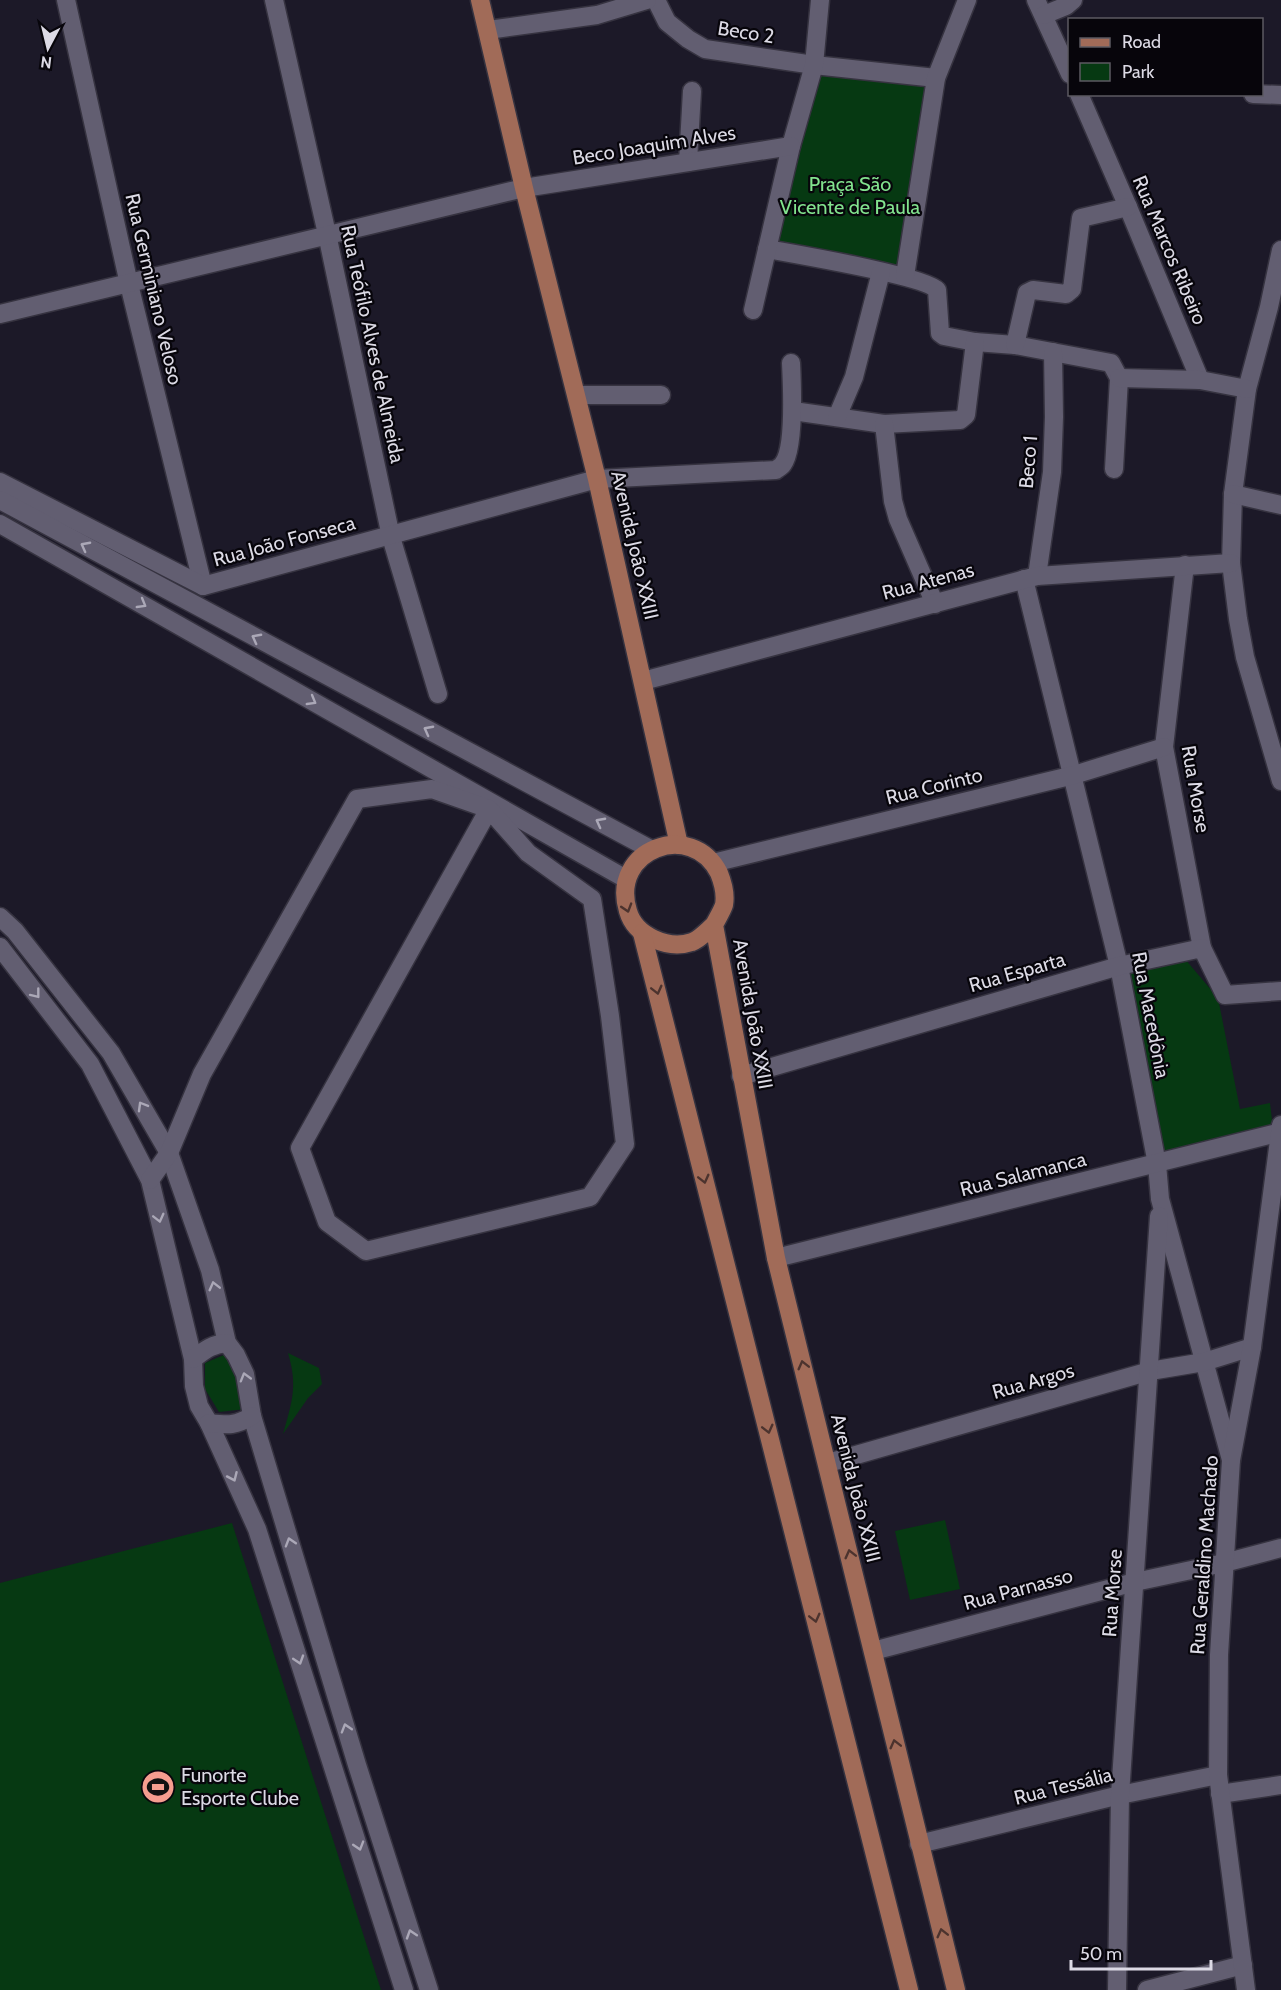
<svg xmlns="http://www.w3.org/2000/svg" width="1281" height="1990" font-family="Cabin,sans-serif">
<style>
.green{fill:#063912}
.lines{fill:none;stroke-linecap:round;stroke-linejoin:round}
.minor-casing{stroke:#363340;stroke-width:21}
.major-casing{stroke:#363340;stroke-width:21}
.minor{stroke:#625e71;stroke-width:18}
.major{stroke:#a16b58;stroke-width:18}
.oneway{stroke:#aba8b7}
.oneway2{stroke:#4c332e}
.labels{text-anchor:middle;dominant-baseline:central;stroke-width:4.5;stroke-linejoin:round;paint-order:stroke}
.street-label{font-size:20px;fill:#dcdae5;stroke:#07050b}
.park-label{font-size:20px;fill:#82e38e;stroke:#07050b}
.poi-label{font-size:20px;fill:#dcdae5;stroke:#07050b;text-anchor:start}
</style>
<rect width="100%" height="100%" fill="#1c1928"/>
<g class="green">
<path d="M814,65L936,78L905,276L767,249Z"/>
<path d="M1185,959L1218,998L1240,1109L1270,1103L1273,1129L1163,1158L1125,971Z"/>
<path d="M288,1353L319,1368L322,1384L308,1398L283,1434C292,1402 298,1386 288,1353Z"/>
<path d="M226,1354L242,1377L246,1409L219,1412L205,1389V1363Z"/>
<path d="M945,1520L960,1589L910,1600L895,1531Z"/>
<path d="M232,1523L381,1990H0V1583Z"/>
</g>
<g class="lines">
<defs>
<g id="minor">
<path d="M66,0L129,284L203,586"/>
<path d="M274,0L327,234L391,537L438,694"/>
<path d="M656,0L667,22L688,39L705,49L814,65L936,78"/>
<path d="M1036,0L1070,74"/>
<path d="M1044,15L1066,6L1073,0"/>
<path d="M488,30L597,15L647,0"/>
<path d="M1079,94L1128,207L1200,380"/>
<path d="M1253,94L1281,95"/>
<path d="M688,162L692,91"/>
<path d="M767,249C794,254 925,276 937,290L940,333L944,336L975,342L1015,345L1111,363L1119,378L1114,469"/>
<path d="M1281,250L1269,307L1247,389L1233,494L1231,563L1238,619L1245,657L1281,781"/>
<path d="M905,276L936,78L967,0"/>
<path d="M753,310L791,146L814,65L820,0"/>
<path d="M0,314L524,188L791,146"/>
<path d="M1015,345L1027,293L1033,290L1066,294L1072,289L1081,218L1128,207"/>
<path d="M1119,378L1200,380L1247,389"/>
<path d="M577,395H661"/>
<path d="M793,411L884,424L960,420L966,415L975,342"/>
<path d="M837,417L854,377L881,272"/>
<path d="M884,424L893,501L898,519L935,604"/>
<path d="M0,482L203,586L597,479L776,470C777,469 783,465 783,464C795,448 792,383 791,363"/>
<path d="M1233,494L1281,505"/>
<path d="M0,500L652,850"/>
<path d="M0,524L626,879"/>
<path d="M1185,565L1164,747L1202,948"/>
<path d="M1037,576L1052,472L1054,417L1053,352"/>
<path d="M1024,579L1119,966L1157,1164L1160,1199L1231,1460"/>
<path d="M643,681L1037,576L1231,563"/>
<path d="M713,863L1074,775L1164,747"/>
<path d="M0,917L15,931L111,1053L169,1153L210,1270L227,1343L236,1355L245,1374L252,1416L357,1765L429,1990"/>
<path d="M0,947L90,1064L150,1180L193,1359L194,1386L199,1406L209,1423L257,1529L404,1990"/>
<path d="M741,1076L1119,966L1202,948L1225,995L1281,991"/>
<path d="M150,1180L169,1153L202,1074L357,799L432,789L489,809L528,853L592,899L610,1016L625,1144L590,1197L366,1251L327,1222L300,1148L489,809"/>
<path d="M776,1258L1281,1132"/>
<path d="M193,1359C205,1350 212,1344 227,1343"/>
<path d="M209,1423C228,1425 236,1426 252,1416"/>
<path d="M828,1463L1150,1371L1204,1362L1252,1347"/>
<path d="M873,1651L1135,1582L1224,1563L1281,1548"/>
<path d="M1220,1794L1281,1785"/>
<path d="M919,1844L1120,1795L1218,1775"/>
<path d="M1117,1990L1120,1795L1159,1216"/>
<path d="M1147,1990L1243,1965"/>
<path d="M1246,1990L1218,1775L1219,1655L1231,1460L1252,1347L1281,1125"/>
</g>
<g id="major">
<path d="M480,0L524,188L597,479L679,845"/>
<path d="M714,925C708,930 699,940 692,942C668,950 635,936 628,911C609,849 692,819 719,873C723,883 726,894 724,905C722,911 717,919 714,925L776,1258L956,1990"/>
<path d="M642,933L909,1990"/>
</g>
</defs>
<use href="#minor" class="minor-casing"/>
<use href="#major" class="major-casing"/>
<use href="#minor" class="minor"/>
<use href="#major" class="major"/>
</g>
<defs><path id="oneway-chevron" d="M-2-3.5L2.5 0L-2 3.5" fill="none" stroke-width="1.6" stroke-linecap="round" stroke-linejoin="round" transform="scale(1.5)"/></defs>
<g class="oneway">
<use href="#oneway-chevron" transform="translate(85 546) rotate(-152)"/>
<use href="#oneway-chevron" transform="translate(142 604) rotate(30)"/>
<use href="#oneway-chevron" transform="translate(256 638) rotate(-152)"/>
<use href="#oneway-chevron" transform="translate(312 701) rotate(30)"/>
<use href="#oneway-chevron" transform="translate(428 730) rotate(-152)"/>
<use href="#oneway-chevron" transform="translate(600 822) rotate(-152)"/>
<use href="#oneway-chevron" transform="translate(36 994) rotate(52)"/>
<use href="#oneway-chevron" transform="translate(142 1106) rotate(-120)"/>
<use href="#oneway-chevron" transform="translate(159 1218) rotate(76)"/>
<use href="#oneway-chevron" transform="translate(214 1286) rotate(-104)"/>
<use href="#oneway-chevron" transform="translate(245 1377) rotate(-106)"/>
<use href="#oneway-chevron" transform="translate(233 1477) rotate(66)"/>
<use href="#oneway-chevron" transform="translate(290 1542) rotate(-107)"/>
<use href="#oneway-chevron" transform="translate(299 1660) rotate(72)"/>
<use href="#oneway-chevron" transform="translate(346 1728) rotate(-107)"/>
<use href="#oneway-chevron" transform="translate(359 1846) rotate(73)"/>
<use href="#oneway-chevron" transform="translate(411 1934) rotate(-108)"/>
</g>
<g class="oneway2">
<use href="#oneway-chevron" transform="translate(627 908) rotate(73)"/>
<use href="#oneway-chevron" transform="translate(657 990) rotate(76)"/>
<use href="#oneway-chevron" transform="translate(704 1179) rotate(76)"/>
<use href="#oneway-chevron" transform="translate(803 1365) rotate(-104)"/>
<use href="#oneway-chevron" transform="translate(768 1429) rotate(76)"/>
<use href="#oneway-chevron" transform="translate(850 1554) rotate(-104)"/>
<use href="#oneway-chevron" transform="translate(815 1618) rotate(76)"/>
<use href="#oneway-chevron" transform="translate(895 1744) rotate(-104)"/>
<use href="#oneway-chevron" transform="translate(942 1933) rotate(-104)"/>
</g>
<defs>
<symbol id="stadium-disc" viewBox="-11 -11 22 22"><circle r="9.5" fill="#f59d8f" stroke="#07050b"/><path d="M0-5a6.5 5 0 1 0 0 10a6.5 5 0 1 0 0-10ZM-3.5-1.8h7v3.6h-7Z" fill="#111"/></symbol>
</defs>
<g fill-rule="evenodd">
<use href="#stadium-disc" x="139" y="1768" width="38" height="38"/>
</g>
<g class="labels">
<g class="street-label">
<text transform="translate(746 32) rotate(9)">Beco 2</text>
<text transform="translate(654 145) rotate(-9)">Beco Joaquim Alves</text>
<text transform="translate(1170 250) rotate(67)">Rua Marcos Ribeiro</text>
<text transform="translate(154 289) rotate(77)">Rua Germiniano Veloso</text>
<text transform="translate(373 344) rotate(78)">Rua Teófilo Alves de Almeida</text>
<text transform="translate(1028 462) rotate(-85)">Beco 1</text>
<text transform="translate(284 541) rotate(-15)">Rua João Fonseca</text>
<text transform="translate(635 545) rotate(77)">Avenida João XXIII</text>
<text transform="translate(928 581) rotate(-15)">Rua Atenas</text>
<text transform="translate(934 786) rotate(-14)">Rua Corinto</text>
<text transform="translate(1196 789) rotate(80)">Rua Morse</text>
<text transform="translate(1017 972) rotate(-16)">Rua Esparta</text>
<text transform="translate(753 1014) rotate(80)">Avenida João XXIII</text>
<text transform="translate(1151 1015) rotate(79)">Rua Macedônia</text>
<text transform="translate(1023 1174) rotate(-14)">Rua Salamanca</text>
<text transform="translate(1033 1381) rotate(-16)">Rua Argos</text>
<text transform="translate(856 1488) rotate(76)">Avenida João XXIII</text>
<text transform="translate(1204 1555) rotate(-86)">Rua Geraldino Machado</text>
<text transform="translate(1018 1589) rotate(-15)">Rua Parnasso</text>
<text transform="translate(1112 1593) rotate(-86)">Rua Morse</text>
<text transform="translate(1063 1786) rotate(-14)">Rua Tessália</text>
</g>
<g class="park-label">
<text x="850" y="184">Praça São<tspan x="850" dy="23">Vicente de Paula</tspan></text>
</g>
<g class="poi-label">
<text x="181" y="1775">Funorte<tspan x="181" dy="23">Esporte Clube</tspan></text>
</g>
</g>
<rect x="1068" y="18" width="195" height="78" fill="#07050b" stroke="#5c5a62" stroke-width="1.5"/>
<rect x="1080" y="38" width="30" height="9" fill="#a16b58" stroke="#5c5a62" stroke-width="1.5"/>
<text x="1122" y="48" font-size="18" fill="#dcdae5">Road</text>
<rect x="1080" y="63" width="30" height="18" fill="#063912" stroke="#5c5a62" stroke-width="1.5"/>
<text x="1122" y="78" font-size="18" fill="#dcdae5">Park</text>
<g transform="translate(48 48) rotate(187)" stroke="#07050b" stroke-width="4.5" paint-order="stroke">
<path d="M0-4.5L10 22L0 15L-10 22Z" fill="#dcdae5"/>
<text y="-9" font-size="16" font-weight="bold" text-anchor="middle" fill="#dcdae5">N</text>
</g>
<path d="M1071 1960v9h140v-9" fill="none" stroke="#dcdae5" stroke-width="3"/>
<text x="1080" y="1960" font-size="18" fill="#dcdae5" stroke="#07050b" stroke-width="4.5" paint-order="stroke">50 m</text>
</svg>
